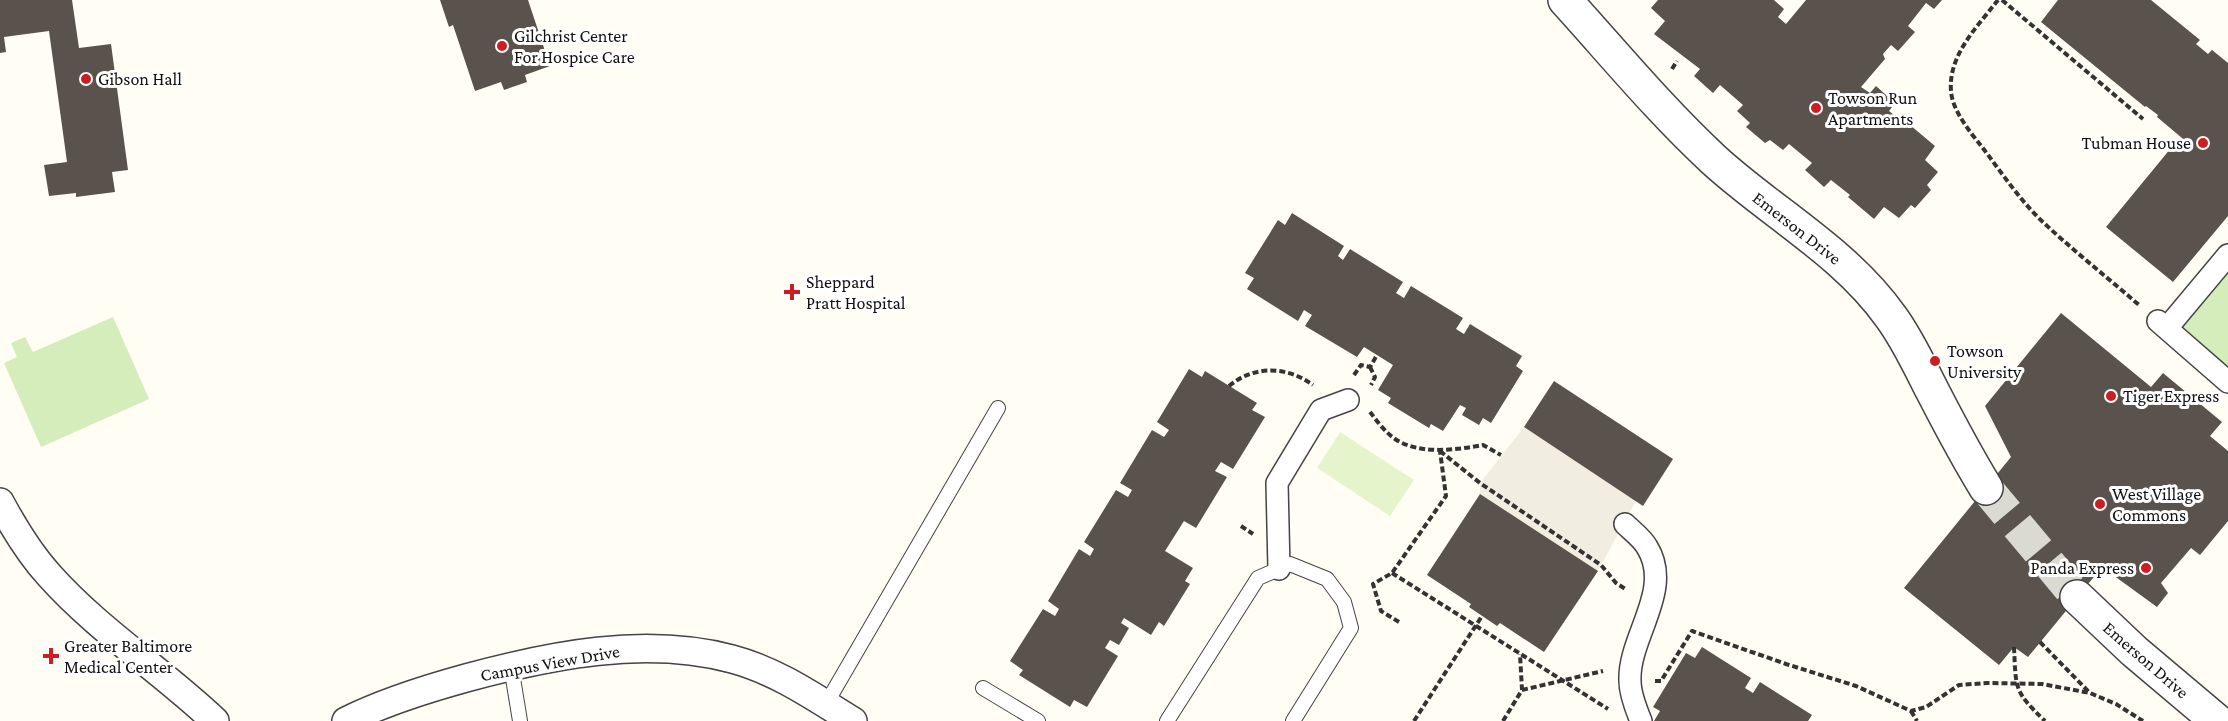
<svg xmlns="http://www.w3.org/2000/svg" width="2228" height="721" font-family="'Crimson Pro',serif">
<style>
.green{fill:#d4edba}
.pitch{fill:#e6f4cc}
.plaza{fill:#f2ede1}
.building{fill:#5a524c}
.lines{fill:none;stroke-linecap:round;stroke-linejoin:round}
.tertiary-tunnel{stroke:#dbdad2;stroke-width:33;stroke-dasharray:33 16;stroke-linecap:butt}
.service-casing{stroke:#444;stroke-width:16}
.pedestrian-casing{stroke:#444;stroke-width:24}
.minor-casing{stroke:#444;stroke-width:30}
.tertiary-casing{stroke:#444;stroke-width:36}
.path{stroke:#333;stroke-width:4;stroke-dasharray:6 3;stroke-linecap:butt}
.service{stroke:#fff;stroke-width:14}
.pedestrian{stroke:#fff;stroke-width:21}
.minor{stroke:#fff;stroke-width:27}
.tertiary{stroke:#fff;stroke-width:33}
.poi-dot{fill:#cc1d23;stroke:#fff;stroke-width:2}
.labels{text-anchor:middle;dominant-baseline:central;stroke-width:6;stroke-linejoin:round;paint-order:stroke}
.poi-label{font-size:18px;fill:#111;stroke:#fff;text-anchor:start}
.street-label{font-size:18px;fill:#111;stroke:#fff}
</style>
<rect width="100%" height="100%" fill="#fffdf4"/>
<g class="green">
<path d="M2228,263V368L2177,325Z"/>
<path d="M113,317L149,399L41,447L4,363L17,357L11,343L25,337L33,352Z"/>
</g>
<path class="pitch" d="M1340,432L1414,480L1390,516L1317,468Z"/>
<path class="plaza" d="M1524,427L1636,501L1598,571L1480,494V483Z"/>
<g class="building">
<path d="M0,0H72L79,48L111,44L128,170L112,172L115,192L76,197V193L49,196L44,165L67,162L49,31L4,37L6,52L0,53Z"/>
<path d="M440,0H528L550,66L525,75L527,82L504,90L501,82L475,91L453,25L449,27Z"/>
<path d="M1658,0H1774L1784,9L1778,17L1786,24L1806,0H1942L1934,9L1926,3L1908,26L1915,32L1898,51L1891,45L1883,54L1885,59L1861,87L1870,93L1876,86L1895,103L1889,111L1908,126L1910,125L1935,146L1925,160L1938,172L1927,185L1931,190L1915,208L1911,205L1899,218L1884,207L1874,219L1848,197L1850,195L1831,180L1824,187L1805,170L1812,163L1789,144L1783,150L1770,140L1765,143L1746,127L1750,123L1737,111L1743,105L1720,85L1713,93L1694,76L1700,69L1654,34L1665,21L1651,8Z"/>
<path d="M2058,0H2151L2200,40L2196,44L2208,54L2212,50L2228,63V216L2173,282L2106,227L2171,148L2173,150L2182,138L2157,117L2158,115L2146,106L2145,107L2041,22Z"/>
<path d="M1292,213L1344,246L1338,256L1343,260L1350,249L1403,282L1396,293L1404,298L1411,286L1463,318L1456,329L1464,334L1470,324L1522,356L1516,366L1523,371L1491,423L1483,418L1479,425L1462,415L1466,408L1460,405L1443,431L1431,424L1429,428L1388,403L1391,398L1378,390L1393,365L1364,347L1357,357L1305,326L1312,315L1304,310L1298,321L1247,289L1254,278L1245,273L1278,220L1285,225Z"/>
<path d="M2061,313L2151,387L2163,373L2222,422L2210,436L2228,451V521L2200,555L2191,548L2161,583L2168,593L2157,607L2102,567L2028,657L2014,647L1999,665L1904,588L2011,457L1985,406Z"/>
<path d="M1189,369L1202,377L1205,371L1257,403L1252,410L1265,417L1233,469L1221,462L1215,471L1227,477L1196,528L1184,521L1165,551L1193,568L1185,581L1190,584L1164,626L1159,622L1151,635L1124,618L1121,623L1129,628L1119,645L1110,640L1105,648L1118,656L1087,707L1074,700L1070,707L1019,675L1023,670L1010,661L1043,609L1055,616L1059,609L1048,601L1079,549L1090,556L1094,549L1084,542L1116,490L1128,497L1132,490L1120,483L1152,430L1164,437L1169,430L1157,422Z"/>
<path d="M1554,381L1673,459L1643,506L1524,427Z"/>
<path d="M1480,494L1598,571L1544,652L1500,623L1497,626L1469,607L1471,604L1427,575Z"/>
<path d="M1702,647L1751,678L1745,688L1753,693L1760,682L1812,715L1808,721H1654L1660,711L1653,707L1686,653L1695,658Z"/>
</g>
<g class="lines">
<path class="tertiary-tunnel" d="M1986,488L2077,597"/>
<defs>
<g id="service">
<path d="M511,666L520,721"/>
<path d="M983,688L1038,721"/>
<path d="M826,704L998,408"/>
<path d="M1167,721L1258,578L1290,564L1327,579L1344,602L1351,628L1293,721"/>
</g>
<g id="pedestrian">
<path d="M2158,321L2228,382"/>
<path d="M2167,328L2228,255"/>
<path d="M1625,524C1632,531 1642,538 1647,547C1674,590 1628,637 1630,681C1630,694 1636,709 1641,721"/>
<path d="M1279,569L1277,483L1321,410L1348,400"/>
</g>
<g id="minor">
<path d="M0,502C14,528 29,553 49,575C98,630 161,670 215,721"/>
<path d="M346,721C384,702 426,689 466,678C551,655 645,636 732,659C777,671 814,697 853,721"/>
</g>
<g id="tertiary">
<path d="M1565,0C1614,54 1661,111 1714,160C1772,213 1845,252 1891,317C1908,340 1920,367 1933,392C1950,425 1967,457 1986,488"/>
<path d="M2077,597L2134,651L2217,721"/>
</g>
</defs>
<use href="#service" class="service-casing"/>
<use href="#pedestrian" class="pedestrian-casing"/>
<use href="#minor" class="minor-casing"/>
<use href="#tertiary" class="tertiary-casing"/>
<g class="path">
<path d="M1998,0C1978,26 1948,55 1951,91C1952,110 1970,132 1982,147C2002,173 2021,202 2045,224C2075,252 2108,278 2139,305"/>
<path d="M2002,0L2143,119"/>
<path d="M1672,69L1677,61"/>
<path d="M1370,367L1375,377L1371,385"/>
<path d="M1354,375L1361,365L1370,367L1377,355"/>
<path d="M1229,386C1254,365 1287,366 1313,385"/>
<path d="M1370,412C1377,421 1385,432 1395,439C1419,455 1456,450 1483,445L1501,455"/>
<path d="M1440,451L1480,483L1601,565L1616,583L1627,590"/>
<path d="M1241,526L1253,534"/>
<path d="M1392,573L1608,709"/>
<path d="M1399,622L1381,611L1373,584L1392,573L1446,496L1440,451"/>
<path d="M2040,642L2089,692"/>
<path d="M2014,647C2016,690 2014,691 2045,721"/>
<path d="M1655,681H1661L1692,631L1786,664L1856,686L1911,711L1926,707L1959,685L1987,683L2042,684L2090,693L2116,704L2143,721"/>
<path d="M1522,690L1603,671"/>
<path d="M1911,711L1917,721"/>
<path d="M1414,721L1482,616"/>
<path d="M1503,721L1522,690L1520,654"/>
</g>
<use href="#service" class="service"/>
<use href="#pedestrian" class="pedestrian"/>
<use href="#minor" class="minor"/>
<use href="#tertiary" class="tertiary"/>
</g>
<g class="poi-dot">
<circle cx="502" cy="46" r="6"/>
<circle cx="86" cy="79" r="6"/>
<circle cx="1816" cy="108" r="6"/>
<circle cx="2203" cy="143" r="6"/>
<path d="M789 283h6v6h6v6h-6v6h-6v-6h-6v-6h6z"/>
<circle cx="1935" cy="361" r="6"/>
<circle cx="2111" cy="396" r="6"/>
<circle cx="2100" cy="504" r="6"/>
<circle cx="2146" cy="568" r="6"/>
<path d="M48 647h6v6h6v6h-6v6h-6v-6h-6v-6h6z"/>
</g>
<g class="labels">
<g class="poi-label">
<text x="514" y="36">Gilchrist Center<tspan x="514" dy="21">For Hospice Care</tspan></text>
<text x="98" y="79">Gibson Hall</text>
<text x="1828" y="98">Towson Run<tspan x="1828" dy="21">Apartments</tspan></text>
<text x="2191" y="143" text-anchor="end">Tubman House</text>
<text x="806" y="282">Sheppard<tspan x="806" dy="21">Pratt Hospital</tspan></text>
<text x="1947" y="351">Towson<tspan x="1947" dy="21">University</tspan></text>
<text x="2123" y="396">Tiger Express</text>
<text x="2112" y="494">West Village<tspan x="2112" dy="21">Commons</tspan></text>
<text x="2134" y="568" text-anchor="end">Panda Express</text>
<text x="64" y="646">Greater Baltimore<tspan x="64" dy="21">Medical Center</tspan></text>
</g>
<g class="street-label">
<text transform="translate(1797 228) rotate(38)">Emerson Drive</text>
<text transform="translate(2146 660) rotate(41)">Emerson Drive</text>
<text transform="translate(550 663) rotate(-10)">Campus View Drive</text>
</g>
</g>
</svg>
